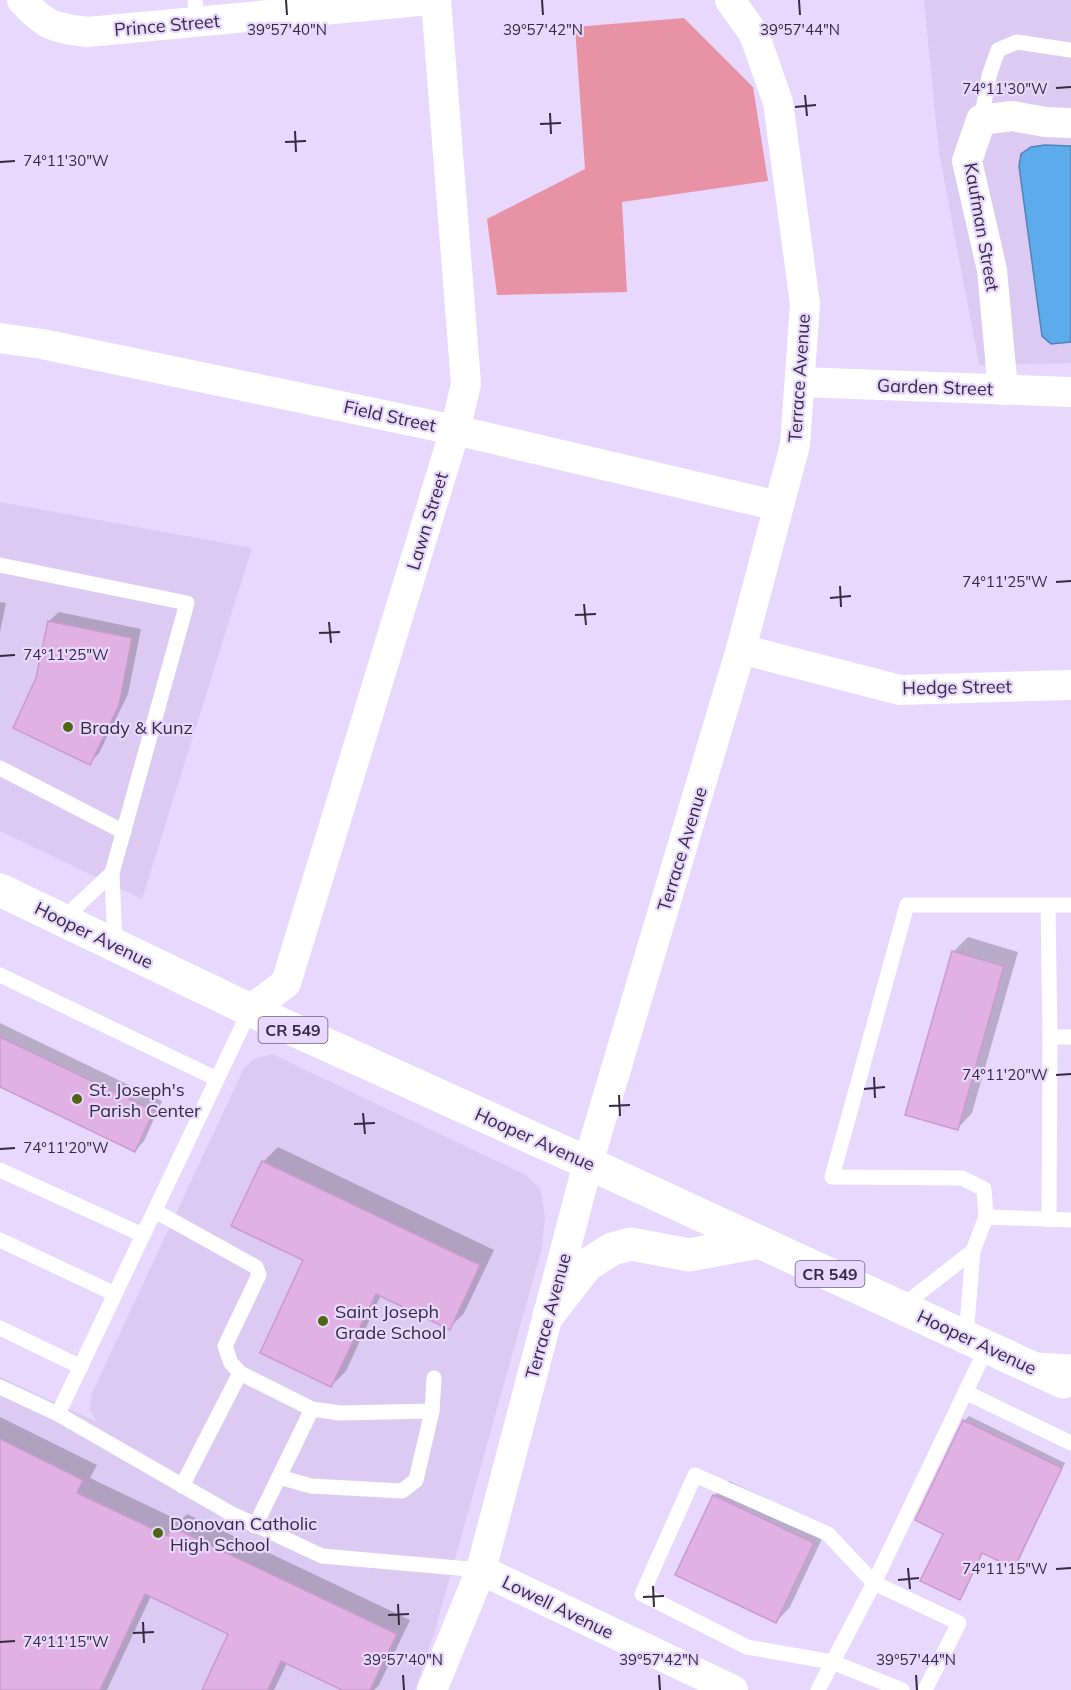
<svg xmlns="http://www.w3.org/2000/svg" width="1071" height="1690" font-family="Mulish,sans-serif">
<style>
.built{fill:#dccaf2}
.green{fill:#e892a6}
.water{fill:#5dabea;stroke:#5184b8;stroke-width:1.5}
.shadow{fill:#0003}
.building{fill:#e1b1e3;stroke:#c99acc;stroke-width:1.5}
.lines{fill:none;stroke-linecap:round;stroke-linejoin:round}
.service{stroke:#fff;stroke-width:15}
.minor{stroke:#fff;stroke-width:30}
.primary{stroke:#fff;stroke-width:33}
.trunk{stroke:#fff;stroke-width:33}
.ticks{fill:none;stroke:#352a42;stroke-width:2}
.poi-dot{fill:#4e6614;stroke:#e8d8fd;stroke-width:2}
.labels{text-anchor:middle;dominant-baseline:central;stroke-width:4.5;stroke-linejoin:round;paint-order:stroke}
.shield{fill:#e8d8fd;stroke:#6b5e7a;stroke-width:1.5}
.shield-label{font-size:16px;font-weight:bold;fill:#352a42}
.street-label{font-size:18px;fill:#352a42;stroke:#e8d8fd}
.poi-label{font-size:18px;fill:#352a42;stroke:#e8d8fd;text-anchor:start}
.ticks-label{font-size:15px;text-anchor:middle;fill:#352a42;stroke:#e8d8fd;stroke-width:4.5;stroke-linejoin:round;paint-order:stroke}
</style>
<rect width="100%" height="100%" fill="#e8d8fd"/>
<g class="built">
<path d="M924,0H1071V363L979,365L939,152Z"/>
<path d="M0,502L252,548L142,899L0,831Z"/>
<path d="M272,1054L526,1175L540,1189L545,1216L542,1248L434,1634L415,1690H0V1377L97,1422L90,1410L91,1395L244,1068L254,1059Z"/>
</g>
<path class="green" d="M684,18L753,87L768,181L622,202L627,292L497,295L487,219L585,169L575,27Z"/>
<path class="water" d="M1045,145L1071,146V342L1051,344L1042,336L1019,166L1021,154L1031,147Z"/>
<g class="shadow">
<path d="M0,602L6,603L0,632Z"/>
<path d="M59,612L141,629L128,694L99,753L90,763L37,679L49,621Z"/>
<path d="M968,937L1018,952L972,1113L958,1128L953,952Z"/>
<path d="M0,1023L162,1101L144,1141L135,1151L0,1085Z"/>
<path d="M278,1147L494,1250L464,1313L449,1328L381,1295L346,1371L331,1386L305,1259L263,1162Z"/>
<path d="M969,1416L1065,1463L1018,1562L1014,1566L983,1552L964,1594L959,1598L945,1533L964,1421Z"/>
<path d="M0,1417L97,1465L90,1478L180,1521L187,1514L410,1620L379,1685L374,1690H345L287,1663L274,1690H203L230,1633L151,1596L107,1690H0Z"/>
<path d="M729,1481L827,1528L790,1607L776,1622L714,1496Z"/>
</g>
<g class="building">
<path d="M48,621L132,638L119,705L90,765L13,728L36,678Z"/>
<path d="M952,951L1004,966L958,1130L905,1115Z"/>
<path d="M0,1037L154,1111L135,1152L0,1087Z"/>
<path d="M262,1161L480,1265L450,1330L376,1294L331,1387L260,1353L303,1260L231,1226Z"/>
<path d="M963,1420L1062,1468L1014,1568L982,1553L960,1600L920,1581L943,1534L915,1520Z"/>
<path d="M0,1439L83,1480L77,1493L168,1536L172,1527L397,1634L370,1690H342L281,1661L268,1690H202L228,1634L145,1594L100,1690H0Z"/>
<path d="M713,1495L814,1543L776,1623L675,1575Z"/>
</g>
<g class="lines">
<g class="service">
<path d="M195,0L197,22"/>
<path d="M981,120L989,76L998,50L1017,42L1071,50"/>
<path d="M0,565L187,603L112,873"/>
<path d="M0,768L124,832"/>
<path d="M1048,906L1050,1037"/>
<path d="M62,920L112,873L115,945"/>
<path d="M0,975L217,1079"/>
<path d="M0,1170L143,1235"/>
<path d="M155,1211L256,1267L259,1275L225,1346L231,1363L240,1373L312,1409L340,1413L432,1411L434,1378"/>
<path d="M986,1217L1071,1220"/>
<path d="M1049,1220L1050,1037H1071"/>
<path d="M0,1240L115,1294"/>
<path d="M901,1307L973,1251"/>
<path d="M0,1328L81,1367"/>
<path d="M966,1337L973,1251L986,1217L984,1189L962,1178L832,1177L907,905H1071"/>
<path d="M0,1387L58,1414L230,1513L322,1556L481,1570"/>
<path d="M965,1392L1071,1443"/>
<path d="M58,1414L250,1010"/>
<path d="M279,1477L312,1409"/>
<path d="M182,1486L240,1373"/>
<path d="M255,1526L279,1477L311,1486L402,1491L416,1480L432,1411"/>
<path d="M818,1690L874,1583L959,1623L925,1690"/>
<path d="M902,1690L832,1662L747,1647L642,1594L695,1475L828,1534L874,1583L987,1347"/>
</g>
<g class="minor">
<path d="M22,0C45,26 54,28 87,32L430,0"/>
<path d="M0,338L42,344L455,430L778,506"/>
<path d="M800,382L1071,392"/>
<path d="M1003,390L992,270L967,161L981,120L1012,116L1045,122L1071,123"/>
<path d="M741,649L900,690L1071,685"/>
<path d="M250,1010L286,983L455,430L466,384L436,0"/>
<path d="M481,1570L733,1690"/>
<path d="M432,1690L481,1570L588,1163L741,649L795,445L805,304L778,102L754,34L730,0"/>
</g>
<g class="primary">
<path d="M0,890L250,1010L588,1163L1063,1382"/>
<path d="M549,1314L587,1265L612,1249L631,1244L689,1255L759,1242"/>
</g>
<path class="trunk" d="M1037,1369L1071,1371"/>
</g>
<path class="ticks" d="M286,0L287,15M542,0L543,15M799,0L800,15M1056,88L1071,87M805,95L807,116M795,107L816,105M550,113L551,134M540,124L561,123M295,131L296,152M285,142L306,141M0,162L15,161M1056,582L1071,581M840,586L841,607M830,598L851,596M584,604L586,625M575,615L596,614M329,622L331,643M319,633L340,632M0,656L15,655M1056,1075L1071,1074M874,1077L875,1098M864,1089L885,1087M619,1095L620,1116M609,1106L630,1105M363,1113L365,1134M354,1124L375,1123M0,1149L15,1148M908,1568L910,1589M1056,1569L1071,1568M898,1580L919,1578M653,1586L654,1607M643,1597L664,1596M398,1604L399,1625M388,1615L409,1614M143,1622L144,1643M133,1633L154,1632M0,1642L15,1641M403,1675L404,1690M659,1675L660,1690M916,1675L917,1690"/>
<g class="poi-dot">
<circle cx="68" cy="727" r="6"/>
<circle cx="77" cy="1099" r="6"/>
<circle cx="323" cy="1321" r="6"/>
<circle cx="158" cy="1533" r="6"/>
</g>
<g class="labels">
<g class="shield">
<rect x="258.5" y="1017" width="69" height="26" rx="4.5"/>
<rect x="795.5" y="1261" width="69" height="26" rx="4.5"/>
</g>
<g class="shield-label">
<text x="293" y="1030">CR 549</text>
<text x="830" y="1274">CR 549</text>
</g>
<g class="street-label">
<text transform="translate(167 25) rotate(-5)">Prince Street</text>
<text transform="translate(982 227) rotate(80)">Kaufman Street</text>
<text transform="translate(799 378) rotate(-86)">Terrace Avenue</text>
<text transform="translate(935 387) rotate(2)">Garden Street</text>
<text transform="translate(390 416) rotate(12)">Field Street</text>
<text transform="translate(427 521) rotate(-73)">Lawn Street</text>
<text transform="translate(957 687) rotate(-1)">Hedge Street</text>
<text transform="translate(682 849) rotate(-73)">Terrace Avenue</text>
<text transform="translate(94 935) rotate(26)">Hooper Avenue</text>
<text transform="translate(535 1139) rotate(24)">Hooper Avenue</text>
<text transform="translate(548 1316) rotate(-75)">Terrace Avenue</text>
<text transform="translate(977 1342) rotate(25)">Hooper Avenue</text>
<text transform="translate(558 1607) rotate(26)">Lowell Avenue</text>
</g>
<g class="poi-label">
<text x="80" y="727">Brady &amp; Kunz</text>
<text x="89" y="1089">St. Joseph's<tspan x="89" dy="21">Parish Center</tspan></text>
<text x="335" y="1311">Saint Joseph<tspan x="335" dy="21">Grade School</tspan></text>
<text x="170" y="1523">Donovan Catholic<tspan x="170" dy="21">High School</tspan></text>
</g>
</g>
<g class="ticks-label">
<text x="287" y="35">39°57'40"N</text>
<text x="543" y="35">39°57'42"N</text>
<text x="800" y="35">39°57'44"N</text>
<text x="1005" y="94">74°11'30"W</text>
<text x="66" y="166">74°11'30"W</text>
<text x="1005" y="587">74°11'25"W</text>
<text x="66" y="660">74°11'25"W</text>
<text x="1005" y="1080">74°11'20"W</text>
<text x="66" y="1153">74°11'20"W</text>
<text x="1005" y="1574">74°11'15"W</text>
<text x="66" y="1647">74°11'15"W</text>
<text x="403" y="1665">39°57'40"N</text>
<text x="659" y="1665">39°57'42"N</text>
<text x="916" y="1665">39°57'44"N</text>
</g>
</svg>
